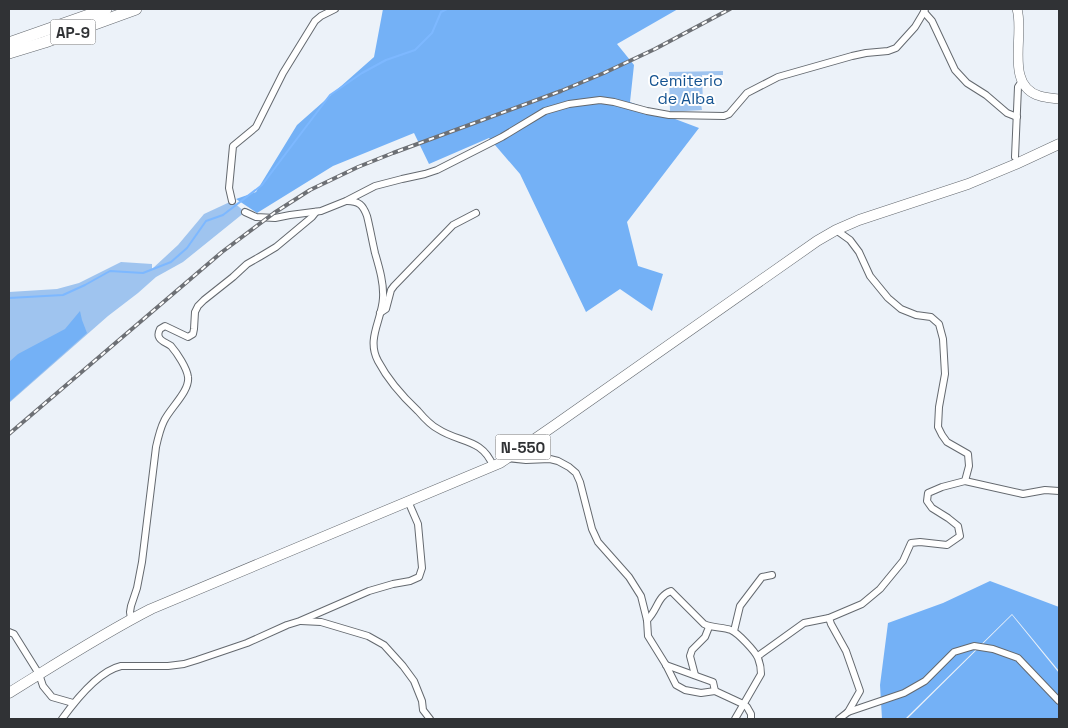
<svg xmlns="http://www.w3.org/2000/svg" width="1068" height="728" font-family="'Space Grotesk',sans-serif">
<style>
.green{fill:#9fc4ef}
.forest{fill:#74b1f6}
.lines{fill:none;stroke-linecap:round;stroke-linejoin:round}
.stream{stroke:#7db8ff;stroke-width:2}
.minor-casing{stroke:#64696f;stroke-width:8}
.secondary-casing{stroke:#64696f;stroke-width:10}
.trunk-casing{stroke:#64696f;stroke-width:11}
.motorway-casing{stroke:#64696f;stroke-width:12}
.minor{stroke:#fff;stroke-width:6}
.secondary{stroke:#fff;stroke-width:9}
.trunk{stroke:#fff;stroke-width:10}
.motorway{stroke:#fff;stroke-width:11}
.rail-casing{stroke:#6d7075;stroke-width:4}
.rail{stroke:#fff;stroke-width:2;stroke-dasharray:5.5;stroke-linecap:butt}
.labels{text-anchor:middle;dominant-baseline:central;stroke-width:4;stroke-linejoin:round;paint-order:stroke}
.shield{fill:#fff;stroke:#6e7072;stroke-width:1}
.shield-label{font-size:15px;font-weight:bold;fill:#303235}
.park-label{font-size:16px;fill:#145391;stroke:#fff}
</style>
<rect width="100%" height="100%" fill="#ecf2f9"/>
<g class="green">
<path d="M723,71V75H702L703,104H701L702,110L670,112L669,72Z"/>
<path d="M232,201L245,212L183,262L156,277L138,293L108,316L9,403V292L57,289L79,283L121,262L152,264V269L178,245L204,214Z"/>
</g>
<g class="forest">
<path d="M383,9H678L617,44L634,65L630,102L699,128L627,222L638,266L663,274L652,311L620,289L586,312L520,174L489,138L429,164L414,133L333,166L257,213L236,199L256,192L297,125L374,57Z"/>
<path d="M80,311L82,320L87,333L9,402V362L18,354L65,329Z"/>
<path d="M990,581L1059,607V671L1012,614L905,719H882L880,685L888,623L943,603Z"/>
<path d="M1012,615L1059,673V719H907Z"/>
</g>
<g class="lines">
<path class="stream" d="M9,298L63,295L85,285L110,271L143,273L171,262L187,248L206,221L223,215L262,185L330,95L362,73L386,60L415,50L432,33L441,12L447,9"/>
<defs>
<g id="minor">
<path d="M924,12L932,21L955,70L967,83L986,95L1007,113L1017,117"/>
<path d="M1015,157L1018,87L1022,81"/>
<path d="M232,201L229,188L233,146L256,127L283,73L315,21L321,16L335,9"/>
<path d="M347,201C359,201 363,205 367,216C370,228 372,240 375,253C379,267 384,283 383,298C382,320 366,339 378,361C388,380 402,396 418,411C424,418 430,425 438,429C459,443 482,438 493,466"/>
<path d="M245,212L256,217L275,218L290,215L321,211L346,201L375,186L402,179L425,174L437,170L502,137L545,111L569,104L600,100L614,102L647,111L669,115L724,116L729,114L747,93L778,77L852,56L866,53L888,51L896,48L915,27L924,12L925,9"/>
<path d="M836,230L850,240L859,252L870,276L888,298L901,309L916,315L931,317L939,324L943,339L945,374L939,407L938,427L942,435L947,442L968,454L969,466L965,481L1023,494L1045,490L1059,491"/>
<path d="M380,313L386,309L391,290L394,286L453,225L476,213"/>
<path d="M507,458L526,460L550,459L558,461L569,467L576,473L580,482L592,529L598,542L629,577L641,596L647,620L648,636L666,665L676,685L685,690L701,693L715,691L743,704L747,707L751,714V719"/>
<path d="M829,618L831,624L846,651L860,691L848,712L839,719"/>
<path d="M131,619L130,612L131,606L137,588L142,562L156,447C158,438 160,429 164,421C170,408 190,391 188,377C187,368 177,353 171,346C167,343 160,341 159,337C158,335 159,331 160,329L165,326L188,337L193,334L194,329L195,312L198,306L204,300L233,277L247,264L261,256L276,247L312,217L316,212"/>
<path d="M647,620C658,610 657,596 671,591L704,624C712,628 722,627 731,630C738,633 755,651 758,658C760,663 761,668 761,674L735,719"/>
<path d="M301,621L321,622L368,636L384,645L403,666L414,681L422,701L423,710L430,719"/>
<path d="M734,631L740,606L762,577L772,575"/>
<path d="M9,632L14,634L39,674L43,686L52,697L73,703"/>
<path d="M758,656L804,623L829,618L862,604L880,589L903,561L911,543L920,542L947,545L960,536L958,526L948,518L932,508L927,501L928,493L942,487L965,481"/>
<path d="M666,665L713,682L715,691"/>
<path d="M695,675L690,656L692,650L705,637L709,627"/>
<path d="M848,712L904,693L925,681L954,652L974,646L993,649L1018,658L1059,701"/>
<path d="M62,719C75,701 99,671 121,666H168L184,664L197,660L247,643L287,625L300,621L369,591L393,584L410,581L419,577L422,568L418,524L408,501"/>
</g>
<path id="secondary" d="M1017,9C1025,34 1004,86 1040,96C1046,98 1053,98 1059,99"/>
<path id="trunk" d="M9,693C56,664 102,634 151,609L500,463L555,425L817,241L836,230L859,220L968,184L1016,164L1059,144"/>
<g id="motorway">
<path d="M9,43L106,9"/>
<path d="M9,53L45,42L136,9"/>
</g>
</defs>
<use href="#minor" class="minor-casing"/>
<use href="#secondary" class="secondary-casing"/>
<use href="#trunk" class="trunk-casing"/>
<use href="#motorway" class="motorway-casing"/>
<use href="#minor" class="minor"/>
<use href="#secondary" class="secondary"/>
<use href="#trunk" class="trunk"/>
<use href="#motorway" class="motorway"/>
<defs>
<path id="rail" d="M9,434L222,252L274,213L310,190L358,167L393,153L561,91L604,73L655,49L730,9"/>
</defs>
<use href="#rail" class="rail-casing"/>
<use href="#rail" class="rail"/>
</g>
<g class="labels">
<g class="shield">
<rect x="50.5" y="19.5" width="45" height="25" rx="4"/>
<rect x="495.5" y="434.5" width="55" height="25" rx="4"/>
</g>
<g class="shield-label">
<text x="73" y="32">AP-9</text>
<text x="523" y="447">N-550</text>
</g>
<g class="park-label">
<text x="686" y="80">Cemiterio<tspan x="686" dy="18">de Alba</tspan></text>
</g>
</g>
<rect width="1068" height="728" fill="none" stroke="#303235" stroke-width="20"/>
</svg>
